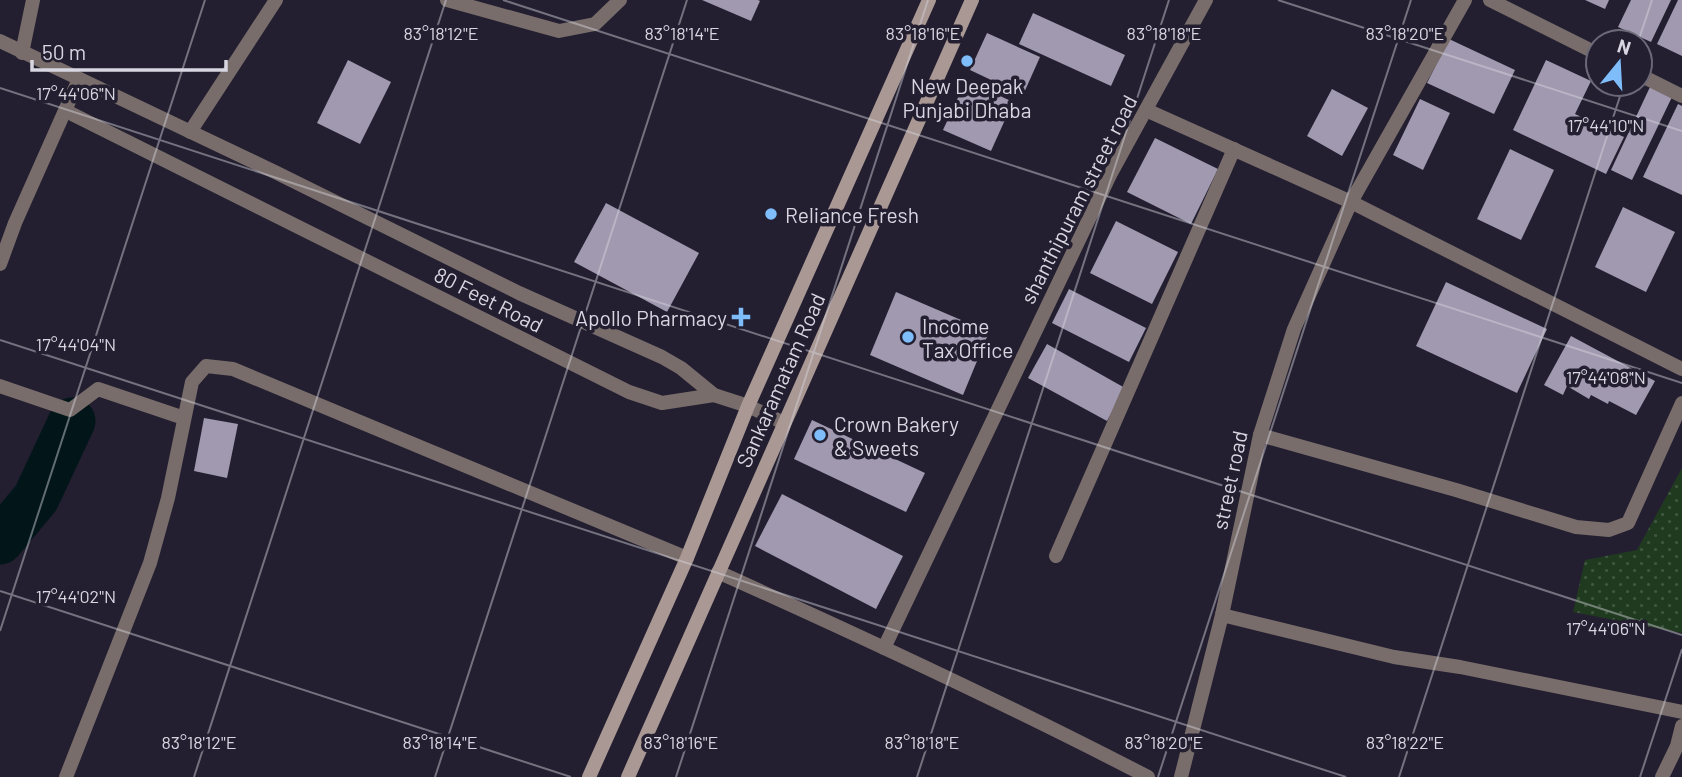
<svg xmlns="http://www.w3.org/2000/svg" width="1682" height="777" font-family="Barlow,sans-serif">
<style>
.grass{fill:url(#grass-dots)}
.lines{fill:none;stroke-linecap:round;stroke-linejoin:round}
.river{stroke:#02161a;stroke-width:47}
.building{fill:#a099af}
.street{stroke:#786d6b;stroke-width:14}
.secondary{stroke:#a99894;stroke-width:14}
.ticks{fill:none;stroke:#d8d6e1;stroke-width:2;stroke-opacity:0.45}
.poi-dot{fill:#7fbdfa;stroke:#231f30;stroke-width:2.5}
.labels{text-anchor:middle;dominant-baseline:central;stroke-width:7;stroke-linejoin:round;paint-order:stroke}
.poi-label{font-size:21px;fill:#d8d6e1;stroke:#231f30;text-anchor:start}
.street-label{font-size:21px;fill:#d8d6e1;stroke:#231f30}
.ticks-label{font-size:18px;text-anchor:middle;fill:#d8d6e1;stroke:#231f30;stroke-width:7;stroke-linejoin:round;paint-order:stroke}
</style>
<defs>
<pattern id="grass-dots" width="8" height="8" patternUnits="userSpaceOnUse" patternTransform="scale(1.75)"><rect width="8" height="8" fill="#1f3a1f"/><path d="M2 2h.1M6 6h.1" fill="none" stroke="#3f563f" stroke-width="1.8" stroke-linecap="round"/></pattern>
</defs>
<rect width="100%" height="100%" fill="#231f30"/>
<path class="grass" d="M1682,468V633L1573,612L1585,560L1637,550Z"/>
<g class="lines">
<path class="river" d="M0,541L36,498L72,421"/>
</g>
<g class="building">
<path d="M702,0H758L760,1L751,21Z"/>
<path d="M1585,0H1609L1605,9Z"/>
<path d="M1631,0H1671L1651,42L1618,27Z"/>
<path d="M1678,0H1682V56L1657,44Z"/>
<path d="M1033,13L1125,55L1111,86L1019,44Z"/>
<path d="M987,33L1040,57L1023,95L970,70Z"/>
<path d="M1449,39L1515,70L1494,114L1427,83Z"/>
<path d="M348,60L391,82L360,144L317,123Z"/>
<path d="M1546,60L1591,81L1575,114L1624,137L1606,174L1513,130Z"/>
<path d="M966,80L1013,102L991,151L943,130Z"/>
<path d="M1650,87L1672,97L1632,180L1611,170Z"/>
<path d="M1332,89L1368,108L1342,156L1307,136Z"/>
<path d="M1420,99L1450,113L1423,170L1393,155Z"/>
<path d="M1678,104L1682,106V195L1643,177Z"/>
<path d="M1155,138L1218,169L1191,224L1127,192Z"/>
<path d="M1510,149L1554,170L1521,240L1477,219Z"/>
<path d="M606,203L699,253L667,312L574,262Z"/>
<path d="M1623,207L1675,232L1646,292L1595,267Z"/>
<path d="M1116,221L1178,252L1152,304L1090,273Z"/>
<path d="M1446,282L1547,329L1517,393L1416,346Z"/>
<path d="M1069,289L1146,328L1129,362L1052,323Z"/>
<path d="M896,292L989,332L963,395L870,355Z"/>
<path d="M1571,336L1655,381L1636,415L1609,401L1608,404L1591,395L1589,399L1567,386L1563,395L1544,385Z"/>
<path d="M1047,344L1125,388L1107,421L1028,378Z"/>
<path d="M204,418L238,424L227,478L194,471Z"/>
<path d="M812,420L925,473L906,512L794,459Z"/>
<path d="M782,494L903,556L876,609L755,546Z"/>
</g>
<g class="lines">
<g class="street">
<path d="M447,0L559,31L595,24L620,0"/>
<path d="M1490,0L1598,54"/>
<path d="M0,41L277,173L519,293L662,357L681,368L714,395L748,406L784,423"/>
<path d="M22,53L33,0"/>
<path d="M1640,75L1682,96"/>
<path d="M1146,110L1351,202L1682,369"/>
<path d="M66,111L629,392L662,403L714,395"/>
<path d="M190,132L276,0"/>
<path d="M0,264L15,223L79,79"/>
<path d="M0,386L70,410L98,389L184,418"/>
<path d="M1260,435L1456,490L1576,527L1609,530L1628,523L1682,403"/>
<path d="M1056,556L1234,149"/>
<path d="M718,572C863,637 1007,704 1148,777"/>
<path d="M1222,615L1394,657L1460,667L1682,712"/>
<path d="M884,648L1110,175L1206,0"/>
<path d="M66,777L150,563L168,498L192,382L206,366L233,369L687,558"/>
<path d="M1181,777L1222,615L1260,435L1294,329L1351,202L1465,0"/>
<path d="M1662,777L1677,746L1682,726"/>
</g>
<g class="secondary">
<path d="M589,777L687,558L748,406L929,0"/>
<path d="M628,777L972,0"/>
</g>
</g>
<path class="ticks" d="M503,0L1682,383M1278,0L1682,131M1638,42L1652,0M0,88L1682,635M0,340L1346,777M0,591L571,777M0,631L205,0M194,777L446,0M435,777L687,0M676,777L928,0M917,777L1169,0M1158,777L1411,0M1399,777L1624,84M1640,777L1682,649"/>
<g class="poi-dot">
<circle cx="967" cy="61" r="7"/>
<circle cx="771" cy="214" r="7"/>
<path d="M737.5 306.5h7v7h7v7h-7v7h-7v-7h-7v-7h7z"/>
<circle cx="908" cy="337" r="7"/>
<circle cx="820" cy="435" r="7"/>
</g>
<g class="labels">
<g class="poi-label">
<text x="967" y="85" text-anchor="middle">New Deepak<tspan x="967" dy="24">Punjabi Dhaba</tspan></text>
<text x="785" y="214">Reliance Fresh</text>
<text x="727" y="317" text-anchor="end">Apollo Pharmacy</text>
<text x="922" y="325">Income<tspan x="922" dy="24">Tax Office</tspan></text>
<text x="834" y="423">Crown Bakery<tspan x="834" dy="24">&amp; Sweets</tspan></text>
</g>
<g class="street-label">
<text transform="translate(1078 199) rotate(-63)">shanthipuram street road</text>
<text transform="translate(489 299) rotate(27)">80 Feet Road</text>
<text transform="translate(780 380) rotate(-66)">Sankaramatam Road</text>
<text transform="translate(1229 480) rotate(-78)">street road</text>
</g>
</g>
<g class="ticks-label">
<text x="441" y="40">83°18'12"E</text>
<text x="682" y="40">83°18'14"E</text>
<text x="923" y="40">83°18'16"E</text>
<text x="1164" y="40">83°18'18"E</text>
<text x="1405" y="40">83°18'20"E</text>
<text x="76" y="100">17°44'06"N</text>
<text x="1606" y="132">17°44'10"N</text>
<text x="76" y="351">17°44'04"N</text>
<text x="1606" y="384">17°44'08"N</text>
<text x="76" y="603">17°44'02"N</text>
<text x="1606" y="635">17°44'06"N</text>
<text x="199" y="749">83°18'12"E</text>
<text x="440" y="749">83°18'14"E</text>
<text x="681" y="749">83°18'16"E</text>
<text x="922" y="749">83°18'18"E</text>
<text x="1164" y="749">83°18'20"E</text>
<text x="1405" y="749">83°18'22"E</text>
</g>
<g transform="translate(1619 63) rotate(18)"><circle r="33" fill="#231f30" stroke="#6b6877" stroke-width="2"/>
<path d="M0-5L12 26L0 18L-12 26Z" fill="#7fbdfa"/>
<text y="-10" font-size="19" font-weight="bold" text-anchor="middle" fill="#d8d6e1">N</text>
</g>
<path d="M32 60v10h194v-10" fill="none" stroke="#d8d6e1" stroke-width="3.5"/>
<text x="42" y="60" font-size="21" fill="#d8d6e1" stroke="#231f30" stroke-width="5" paint-order="stroke">50 m</text>
</svg>
